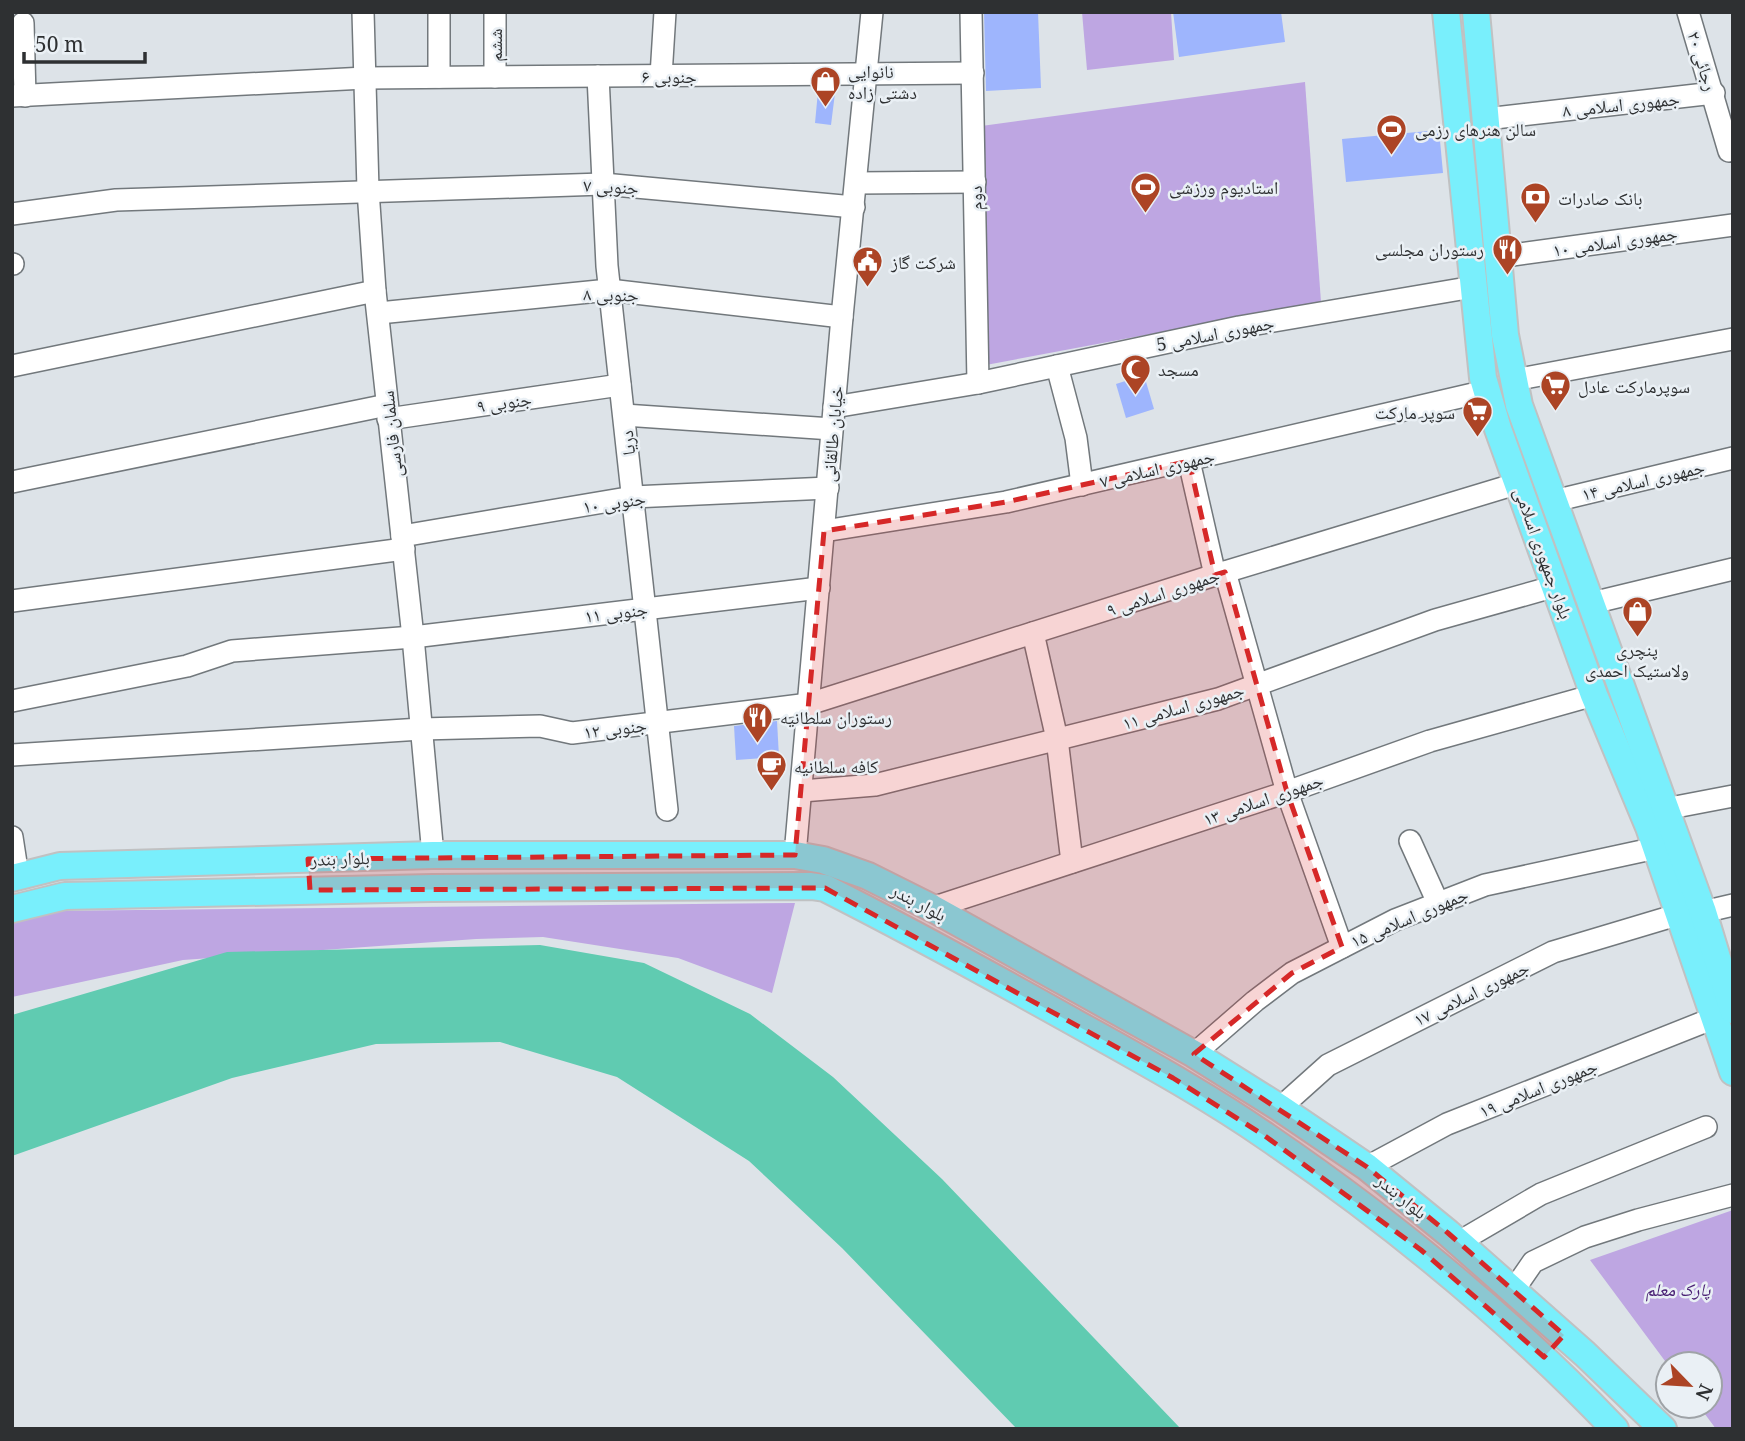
<svg xmlns="http://www.w3.org/2000/svg" width="1745" height="1441" font-family="'Noto Serif','Noto Naskh Arabic',serif">
<style>
.green{fill:#bea6e2}
.water{fill:#60cbb1}
.building{fill:#9eb5fd}
.lines{fill:none;stroke-linecap:round;stroke-linejoin:round}
.minor-casing{stroke:#72787c;stroke-width:24}
.major-casing{stroke:#c0c1c2;stroke-width:30}
.minor{stroke:#fff;stroke-width:21}
.major{stroke:#79effc;stroke-width:26}
.marked{fill:#d62828;fill-opacity:0.2;stroke:#d62828;stroke-width:5;stroke-dasharray:14 9;stroke-linejoin:round}
.labels{text-anchor:middle;dominant-baseline:central;stroke-width:5;stroke-linejoin:round;paint-order:stroke}
.street-label{font-size:18px;fill:#2e3032;stroke:#eaf0f5}
.poi-label{font-size:18px;fill:#2e3032;stroke:#eaf0f5;text-anchor:start}
.park-label{font-size:18px;font-style:italic;fill:#492074;stroke:#eaf0f5}
</style>
<rect width="100%" height="100%" fill="#dde3e8"/>
<g class="green">
<path d="M1082,12H1171L1174,60L1087,70Z"/>
<path d="M1305,82L1321,302L986,365L974,127Z"/>
<path d="M795,903L772,993L678,958L543,937L476,939L183,960L12,997V920L44,911Z"/>
<path d="M1733,1210V1429H1716L1699,1406H1710V1364L1668,1365L1590,1260Z"/>
</g>
<path class="water" d="M540,945L644,963L750,1014L833,1077L942,1179L1181,1429H1017L842,1248L749,1161L617,1077L500,1042L376,1044L232,1078L12,1156V1015L227,952Z"/>
<g class="building">
<path d="M984,12H1038L1041,88L986,91Z"/>
<path d="M1173,12H1281L1285,42L1179,57Z"/>
<path d="M818,91L835,93L831,125L815,123Z"/>
<path d="M1439,130L1443,173L1346,182L1342,139Z"/>
<path d="M1144,375L1154,409L1126,418L1116,384Z"/>
<path d="M777,721L779,757L736,760L734,726Z"/>
</g>
<g class="lines">
<defs>
<g id="minor">
<path d="M363,12L368,190L375,291L413,637L433,855"/>
<path d="M439,12V77"/>
<path d="M495,12V77"/>
<path d="M971,12L978,383"/>
<path d="M1688,12L1729,151"/>
<path d="M23,23L25,96"/>
<path d="M598,76L607,266L667,810"/>
<path d="M661,76L665,12"/>
<path d="M12,96L365,78L973,73"/>
<path d="M1486,119L1714,93"/>
<path d="M856,183L975,182"/>
<path d="M12,214L116,200L603,184L854,207"/>
<path d="M1498,257L1733,225"/>
<path d="M12,264H13"/>
<path d="M379,313L609,290L842,317"/>
<path d="M12,366L375,291"/>
<path d="M1057,366L1076,438L1082,485"/>
<path d="M1514,380L1733,339"/>
<path d="M834,407L978,383L1239,327L1473,287"/>
<path d="M624,415L832,429"/>
<path d="M388,419L620,385"/>
<path d="M1189,461L1215,575"/>
<path d="M12,482L387,405"/>
<path d="M1554,501L1733,458"/>
<path d="M824,531L1006,502L1486,391"/>
<path d="M402,536L633,497L828,488"/>
<path d="M1225,572L1287,792L1342,947"/>
<path d="M12,601L404,549"/>
<path d="M1592,603L1733,569"/>
<path d="M1033,633L1057,739L1072,862"/>
<path d="M12,701L187,666L232,651L413,637L819,588"/>
<path d="M12,755L421,729L540,726L572,733L809,704L1215,575L1519,483"/>
<path d="M802,791L875,785L1218,699L1435,620L1556,586"/>
<path d="M1665,809L1733,796"/>
<path d="M12,837L18,876"/>
<path d="M1410,841L1438,903"/>
<path d="M795,855L842,317L872,12"/>
<path d="M932,908L1287,792L1430,741L1594,695"/>
<path d="M1703,912L1733,905"/>
<path d="M1194,1054L1255,1001L1292,973L1395,920L1485,885L1656,848"/>
<path d="M1280,1108L1328,1065L1553,952L1680,914"/>
<path d="M1367,1167L1447,1124L1714,1018"/>
<path d="M1459,1242L1541,1194L1706,1127"/>
<path d="M1513,1291L1533,1262L1585,1237L1638,1220L1733,1195"/>
</g>
<g id="major">
<path d="M1446,12L1483,378L1498,429L1594,695L1649,827L1733,1072"/>
<path d="M1476,12L1505,335L1519,405L1703,912L1733,1010"/>
<path d="M12,878L60,866L433,855H795L823,860L868,876L932,908L1194,1054L1280,1108L1367,1167L1448,1233L1585,1354L1663,1429"/>
<path d="M12,909L65,896L432,888L811,886L825,888C908,930 990,975 1072,1021C1138,1058 1205,1094 1267,1137C1393,1223 1510,1319 1615,1429"/>
</g>
</defs>
<use href="#minor" class="minor-casing"/>
<use href="#major" class="major-casing"/>
<use href="#minor" class="minor"/>
<use href="#major" class="major"/>
</g>
<path class="marked" d="M1189,461L1215,575L1225,572L1287,792L1342,947L1292,973L1194,1054L1367,1167L1448,1233L1564,1335L1544,1357L1421,1250L1265,1136L1173,1078L825,888L310,890L308,859L795,855L824,531L1006,502Z"/>
<defs>
<symbol id="shop-pin" viewBox="-11 -11 22 30"><path d="M0 17L-7.5 6A9.5 9.5 0 1 1 7.5 6Z" fill="#ac4425" stroke="#eaf0f5"/><path d="M-5-2.5h2.3a2.7 3.5 0 0 1 5.4 0H5L5.5 6h-11ZM-1.5-2.5h3a1.5 2.3 0 0 0-3 0Z" fill="#fff"/></symbol>
<symbol id="stadium-pin" viewBox="-11 -11 22 30"><path d="M0 17L-7.5 6A9.5 9.5 0 1 1 7.5 6Z" fill="#ac4425" stroke="#eaf0f5"/><path d="M0-5a6.5 5 0 1 0 0 10a6.5 5 0 1 0 0-10ZM-3.5-1.8h7v3.6h-7Z" fill="#fff"/></symbol>
<symbol id="bank-pin" viewBox="-11 -11 22 30"><path d="M0 17L-7.5 6A9.5 9.5 0 1 1 7.5 6Z" fill="#ac4425" stroke="#eaf0f5"/><path d="M-6-4H6V4H-6ZM0-2.3a2.3 2.3 0 1 0 0 4.6a2.3 2.3 0 1 0 0-4.6Z" fill="#fff"/></symbol>
<symbol id="restaurant-pin" viewBox="-11 -11 22 30"><path d="M0 17L-7.5 6A9.5 9.5 0 1 1 7.5 6Z" fill="#ac4425" stroke="#eaf0f5"/><path d="M-5-6h1v4h1v-4h1v4h1v-4h1v5L-1.5 .5V6h-2V.5L-5-1ZM5-6V6H3V1.5H1.5Q1.5-4 5-6Z" fill="#fff"/></symbol>
<symbol id="civic-pin" viewBox="-11 -11 22 30"><path d="M0 17L-7.5 6A9.5 9.5 0 1 1 7.5 6Z" fill="#ac4425" stroke="#eaf0f5"/><path d="M-.6-6.5H3V-4.5H.6V-3L4-1V1h2V6H-6V1h2V-1L-.6-3ZM-1.2 2.5V6h2.4V2.5Z" fill="#fff"/></symbol>
<symbol id="mosque-pin" viewBox="-11 -11 22 30"><path d="M0 17L-7.5 6A9.5 9.5 0 1 1 7.5 6Z" fill="#ac4425" stroke="#eaf0f5"/><path d="M3.5-4.9A6 6 0 1 0 3.5 4.9A5 5 0 1 1 3.5-4.9Z" fill="#fff"/></symbol>
<symbol id="supermarket-pin" viewBox="-11 -11 22 30"><path d="M0 17L-7.5 6A9.5 9.5 0 1 1 7.5 6Z" fill="#ac4425" stroke="#eaf0f5"/><path d="M-6-5.5h2.5l.6 2H6L4.5 2H-2.5L-4.4-4H-6ZM-1.5 3.2a1.3 1.3 0 1 0 .1 0ZM3 3.2a1.3 1.3 0 1 0 .1 0Z" fill="#fff"/></symbol>
<symbol id="cafe-pin" viewBox="-11 -11 22 30"><path d="M0 17L-7.5 6A9.5 9.5 0 1 1 7.5 6Z" fill="#ac4425" stroke="#eaf0f5"/><path d="M-5.5-4.5H6V0H3Q3 3.5 0 3.5H-2.5Q-5.5 3.5-5.5 0ZM3-3.2v2h1.7v-2ZM-6 4.5H4V6H-6Z" fill="#fff"/></symbol>
</defs>
<g fill-rule="evenodd">
<use href="#shop-pin" x="808" y="64" width="35" height="47"/>
<use href="#stadium-pin" x="1374" y="112" width="35" height="47"/>
<use href="#stadium-pin" x="1128" y="170" width="35" height="47"/>
<use href="#bank-pin" x="1518" y="180" width="35" height="47"/>
<use href="#restaurant-pin" x="1490" y="232" width="35" height="47"/>
<use href="#civic-pin" x="850" y="244" width="35" height="47"/>
<use href="#mosque-pin" x="1118" y="352" width="35" height="47"/>
<use href="#supermarket-pin" x="1538" y="368" width="35" height="47"/>
<use href="#supermarket-pin" x="1460" y="394" width="35" height="47"/>
<use href="#shop-pin" x="1620" y="594" width="35" height="47"/>
<use href="#restaurant-pin" x="740" y="700" width="35" height="47"/>
<use href="#cafe-pin" x="754" y="748" width="35" height="47"/>
</g>
<g class="labels">
<g class="street-label">
<text transform="translate(495 45) rotate(-90)">ششم</text>
<text transform="translate(1703 61) rotate(73)">رجائی ۲۰</text>
<text x="669" y="76">۶ جنوبی</text>
<text transform="translate(1621 104) rotate(-6)">جمهوری اسلامی ۸</text>
<text transform="translate(611 186) rotate(3)">۷ جنوبی</text>
<text transform="translate(975 198) rotate(-91)">دوم</text>
<text transform="translate(1615 241) rotate(-8)">جمهوری اسلامی ۱۰</text>
<text transform="translate(611 294) rotate(1)">۸ جنوبی</text>
<text transform="translate(1215 333) rotate(-11)">جمهوری اسلامی 5</text>
<text transform="translate(504 402) rotate(-8)">۹ جنوبی</text>
<text transform="translate(391 434) rotate(-96)">سلمان فارسی</text>
<text transform="translate(832 434) rotate(-85)">خیابان طالقانی</text>
<text transform="translate(627 443) rotate(-96)">دریا</text>
<text transform="translate(1157 468) rotate(-13)">جمهوری اسلامی ۷</text>
<text transform="translate(1643 480) rotate(-13)">جمهوری اسلامی ۱۴</text>
<text transform="translate(614 502) rotate(-8)">۱۰ جنوبی</text>
<text transform="translate(1544 553) rotate(70)">بلوار جمهوری اسلامی</text>
<text transform="translate(1163 592) rotate(-18)">جمهوری اسلامی ۹</text>
<text transform="translate(616 612) rotate(-7)">۱۱ جنوبی</text>
<text transform="translate(1183 706) rotate(-16)">جمهوری اسلامی ۱۱</text>
<text transform="translate(615 728) rotate(-7)">۱۲ جنوبی</text>
<text transform="translate(1263 799) rotate(-19)">جمهوری اسلامی ۱۳</text>
<text transform="translate(340 858) rotate(-2)">بلوار بندر</text>
<text transform="translate(919 902) rotate(28)">بلوار بندر</text>
<text transform="translate(1409 917) rotate(-23)">جمهوری اسلامی ۱۵</text>
<text transform="translate(1471 993) rotate(-26)">جمهوری اسلامی ۱۷</text>
<text transform="translate(1538 1088) rotate(-22)">جمهوری اسلامی ۱۹</text>
<text transform="translate(1402 1196) rotate(39)">بلوار بندر</text>
</g>
<g class="poi-label">
<text x="848" y="71">نانوایی<tspan x="848" dy="21">دشتی زاده</tspan></text>
<text x="1415" y="129">سالن هنرهای رزمی</text>
<text x="1169" y="187">استادیوم ورزشی</text>
<text x="1558" y="198">بانک صادرات</text>
<text x="1484" y="249" text-anchor="end">رستوران مجلسی</text>
<text x="891" y="262">شرکت گاز</text>
<text x="1158" y="369">مسجد</text>
<text x="1578" y="386">سوپرمارکت عادل</text>
<text x="1455" y="412" text-anchor="end">سوپر مارکت</text>
<text x="1637" y="649" text-anchor="middle">پنچری<tspan x="1637" dy="21">ولاستیک احمدی</tspan></text>
<text x="780" y="717">رستوران سلطانیه</text>
<text x="794" y="766">کافه سلطانیه</text>
</g>
<g class="park-label">
<text x="1678" y="1289">پارک معلم</text>
</g>
</g>
<rect width="1745" height="1441" fill="none" stroke="#2e3032" stroke-width="28"/>
<g transform="translate(1689 1385) rotate(115)"><circle r="33" fill="#eaf0f5" stroke="#9fa3a7" stroke-width="2"/>
<path d="M0-5L12 26L0 18L-12 26Z" fill="#ac4425"/>
<text y="-10" font-size="19" font-weight="bold" text-anchor="middle" fill="#2e3032">N</text>
</g>
<path d="M24 52v10h121v-10" fill="none" stroke="#2e3032" stroke-width="3.5"/>
<text x="35" y="52" font-size="21" fill="#2e3032" stroke="#eaf0f5" stroke-width="5" paint-order="stroke">50 m</text>
</svg>
